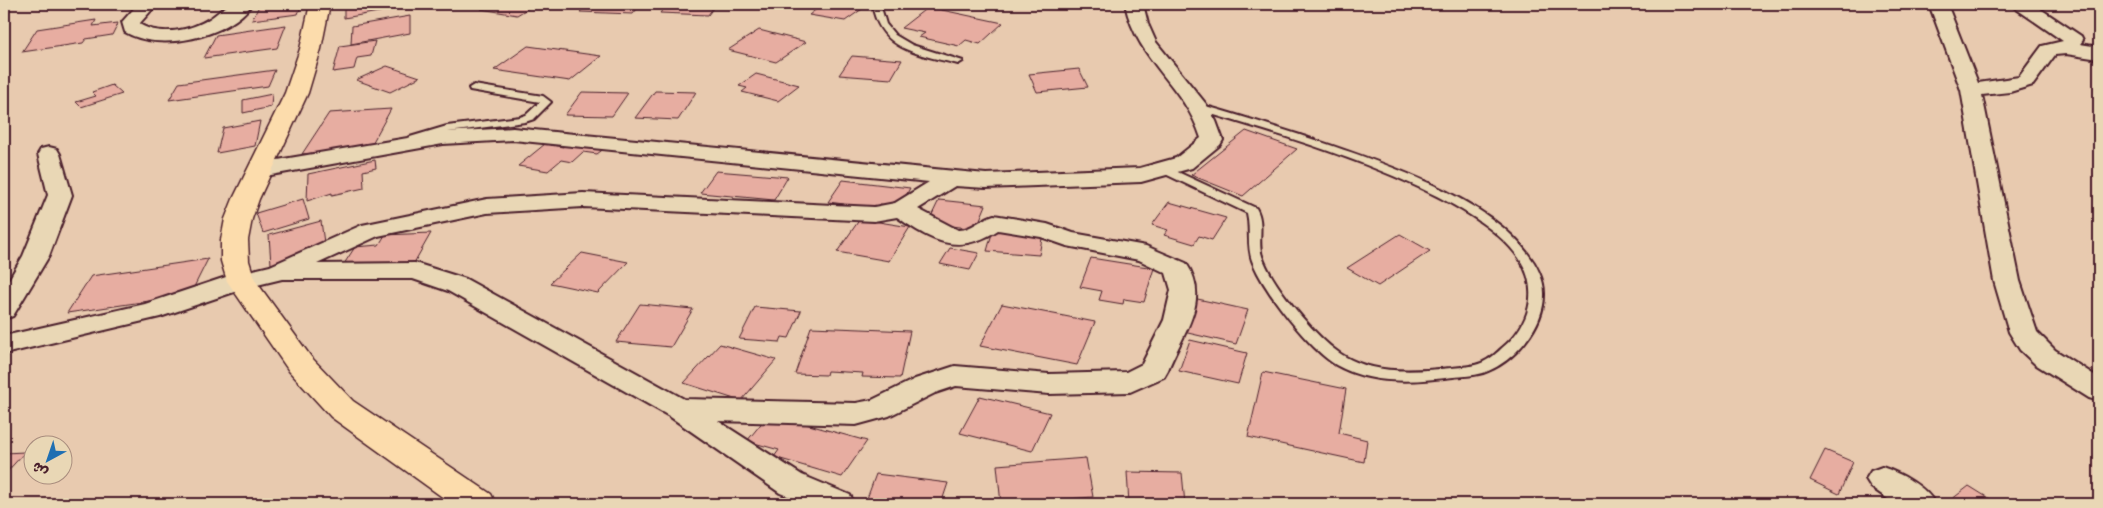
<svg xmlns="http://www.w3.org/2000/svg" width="2103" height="508" font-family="'Balsamiq Sans','Playpen Sans Arabic',sans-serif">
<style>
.building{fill:#e7ada1;stroke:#4a1f2b}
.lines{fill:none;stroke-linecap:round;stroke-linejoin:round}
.service-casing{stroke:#4a1f2b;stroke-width:4}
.minor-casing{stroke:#4a1f2b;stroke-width:4}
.primary-casing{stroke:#4a1f2b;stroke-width:3}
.service{fill:#e9d7b5;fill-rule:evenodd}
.minor{fill:#e9d7b5;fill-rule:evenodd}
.primary{fill:#fcdcac;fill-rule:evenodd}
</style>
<rect width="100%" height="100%" fill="#e8caaf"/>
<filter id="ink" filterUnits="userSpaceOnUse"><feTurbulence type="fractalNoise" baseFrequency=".02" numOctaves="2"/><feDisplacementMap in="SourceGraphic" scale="10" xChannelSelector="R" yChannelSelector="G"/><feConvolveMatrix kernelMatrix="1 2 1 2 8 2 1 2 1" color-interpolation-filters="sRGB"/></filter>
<g filter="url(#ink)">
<g class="building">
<path d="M260,4H302L298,14L252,20Z"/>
<path d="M344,4H419V5L344,18Z"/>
<path d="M490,4H535L517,15L481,9Z"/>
<path d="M587,4H641L633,14L580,12Z"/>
<path d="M667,4H716L708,15L660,13Z"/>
<path d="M823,4H834L862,9L845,21L809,15Z"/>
<path d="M928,7L1003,23L980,44L966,40L959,46L919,37L925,33L901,28Z"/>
<path d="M410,16V33L351,44L352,26Z"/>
<path d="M96,20L93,26L118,23L112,35L86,39L83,43L22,52L37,29Z"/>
<path d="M286,25L277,48L204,58L216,35Z"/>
<path d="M759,30L806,42L776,62L728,50Z"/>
<path d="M375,41L371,56L357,58L354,69L333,72L340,46Z"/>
<path d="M528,46L601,56L570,81L494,70Z"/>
<path d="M852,56L902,60L891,79L839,75Z"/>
<path d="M387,66L420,77L390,92L356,80Z"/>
<path d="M1079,69L1088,87L1037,92L1029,74Z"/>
<path d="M275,70L268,86L169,100L179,83Z"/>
<path d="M756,74L799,85L778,101L742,92L747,88L739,86Z"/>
<path d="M112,85L122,94L81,107L76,102L96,96L92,92Z"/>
<path d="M655,91L696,92L678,120L635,118Z"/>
<path d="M582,92L628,93L612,116L565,115Z"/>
<path d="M272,94L271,107L243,113V100Z"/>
<path d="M391,109L369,149L302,154L329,113Z"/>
<path d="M260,121L255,146L217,153L223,128Z"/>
<path d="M1246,131L1297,149L1243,196L1191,175Z"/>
<path d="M569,142L605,148L597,154L583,152L572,162L561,160L548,171L518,166L545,144L563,147Z"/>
<path d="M375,160L376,168L363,171L364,188L332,195V193L307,201L308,174Z"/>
<path d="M716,171L788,177L774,200L700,193Z"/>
<path d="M843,180L910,188L900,207L880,204L875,212L842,207L844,204L828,202Z"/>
<path d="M303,199L309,219L263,233L256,213Z"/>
<path d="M939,200L986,205L976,229L928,223Z"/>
<path d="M1169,202L1226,218L1212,240L1199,236L1194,244L1164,235L1168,230L1152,225Z"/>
<path d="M860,219L910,227L889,261L837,252Z"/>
<path d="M321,221L325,250L271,264L269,235Z"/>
<path d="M993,230L1043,233L1039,255L987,251Z"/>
<path d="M431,233L414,263L342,267L355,247L379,245L385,235Z"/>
<path d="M1400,234L1430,251L1378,286L1347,268Z"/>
<path d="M950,248L979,253L970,270L940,264Z"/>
<path d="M582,253L628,262L598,293L550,283Z"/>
<path d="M1091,258L1154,268L1144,302L1124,299L1123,304L1099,300L1102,291L1080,287Z"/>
<path d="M208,259L190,295L67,313L91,276Z"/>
<path d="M1193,298L1248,310L1236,344L1179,331Z"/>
<path d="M640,304L693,309L671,347L616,342Z"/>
<path d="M1002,304L1095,322L1077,365L980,346Z"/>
<path d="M755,307L801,311L789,338L782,337L780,342L739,339Z"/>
<path d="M811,327L910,331L900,378L862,377L863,373L827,371L826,375L795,374Z"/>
<path d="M1190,340L1247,353L1238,384L1179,371Z"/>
<path d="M720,344L776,360L741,401L684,383Z"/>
<path d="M1263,372L1346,389L1339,433L1367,440L1364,462L1248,437Z"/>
<path d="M980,396L1050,413L1032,451L960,433Z"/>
<path d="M769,414L867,441L842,477L774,457L779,450L747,441Z"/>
<path d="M1825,450L1853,462L1839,494L1810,480Z"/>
<path d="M25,452L4,475V453Z"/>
<path d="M1086,458L1093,497L1001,504L997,465Z"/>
<path d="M1127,472L1182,473L1185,504H1129Z"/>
<path d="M876,474L948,483L941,504H865Z"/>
<path d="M1969,486L1998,504L1947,503Z"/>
</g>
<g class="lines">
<defs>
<g id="service">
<path d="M872,4H880L886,24L895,35L912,45L963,61L958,64C919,54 880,51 872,4Z"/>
<path d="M474,85L543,96L551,102L534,119L525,122L448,132L414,142L410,141L409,139L410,137L447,126L520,117L526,115L540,102L470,90L469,88Z"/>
<path d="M1198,104C1232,113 1266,124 1300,135C1369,158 1485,194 1528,254C1536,264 1544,279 1544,293C1545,326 1514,363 1483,373C1473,376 1463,376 1453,377C1415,382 1371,385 1336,365C1309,349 1265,292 1253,263C1246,247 1251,230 1247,213L1161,172L1159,170L1161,168H1169L1256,208C1265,223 1257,241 1262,256C1271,283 1312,332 1334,349C1366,375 1411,372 1451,368C1459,367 1467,367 1475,365C1485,363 1495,355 1502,348C1530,325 1540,290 1519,258C1470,187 1278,134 1194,109L1193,107Z"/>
</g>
<g id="minor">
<path d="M138,4H157L140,23L141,25C161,36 190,31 209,19C216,15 224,6 232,4C237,2 247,4 252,4C229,37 160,53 125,32L122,22Z"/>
<path d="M1125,4H1143L1148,24L1156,42L1206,104L1216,121L1223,140L1220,145L1192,168L1141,182L986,188L955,186L918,209L958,230C970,231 982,218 994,215L1047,224L1073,233L1146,246L1186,263C1212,300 1182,334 1168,370L1164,377L1130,392L1049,394L956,386L935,393L889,416L856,425L718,421L802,475L850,495L855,504H807L780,493L669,416L448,291L413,279H282L249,287L160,317L4,354V336L145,304L232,275L270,266L362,225L487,199L583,193L874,207L895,203L929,182L513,140L443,144L260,177L252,175L249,170L252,165L260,163L443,132L513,128L986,174L1140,168L1176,158L1201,138C1184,84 1138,63 1125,4ZM583,207L874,221L897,217C933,242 959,256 998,230L1041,237L1067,246L1139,260L1166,273L1171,290L1164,320L1142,364L1126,372L1049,374L955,366L915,379L872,400L856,403L684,399L466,279L415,263L317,264L378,236L487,213Z"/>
<path d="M1929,4H1947L1978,83L2019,77L2042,46L2063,41L2015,8L2012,4H2033L2081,36L2083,40L2080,44L2099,47V59L2066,54L2055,55L2033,85L2010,92L1982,95L2020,281L2037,332L2055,350L2099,378V401L2089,398L2035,364L2020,350L2009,332L1994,281L1961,90Z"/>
<path d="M49,147L57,149L60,154L72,195L49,256L13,316L4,319V288L23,256L48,195L38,154L41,149Z"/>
<path d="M1882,467C1900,473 1927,487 1935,504H1895L1871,487L1866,479L1871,471Z"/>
</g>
<path id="primary" d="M310,4H330L321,49L308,93L259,199L252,219L248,240L249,261L255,280L311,357L353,401L491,494L496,504H452L331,417L289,371L227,281L221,261V240L225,219L233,199L285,93L300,49Z"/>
</defs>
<use href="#service" class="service-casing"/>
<use href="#minor" class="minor-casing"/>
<use href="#primary" class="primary-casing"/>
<use href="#service" class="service"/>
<use href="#minor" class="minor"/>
<use href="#primary" class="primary"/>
</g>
</g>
<rect width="2103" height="508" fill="none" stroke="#e9d7b5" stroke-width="20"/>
<rect x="10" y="10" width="2083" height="488" fill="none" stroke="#4a1f2b" stroke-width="2" filter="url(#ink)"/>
<g transform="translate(48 460) rotate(220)"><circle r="24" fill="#e9d7b5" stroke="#a98d7e"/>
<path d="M0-4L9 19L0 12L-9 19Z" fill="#1f6fb2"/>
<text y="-8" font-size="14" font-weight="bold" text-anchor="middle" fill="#4a1f2b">ش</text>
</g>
</svg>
